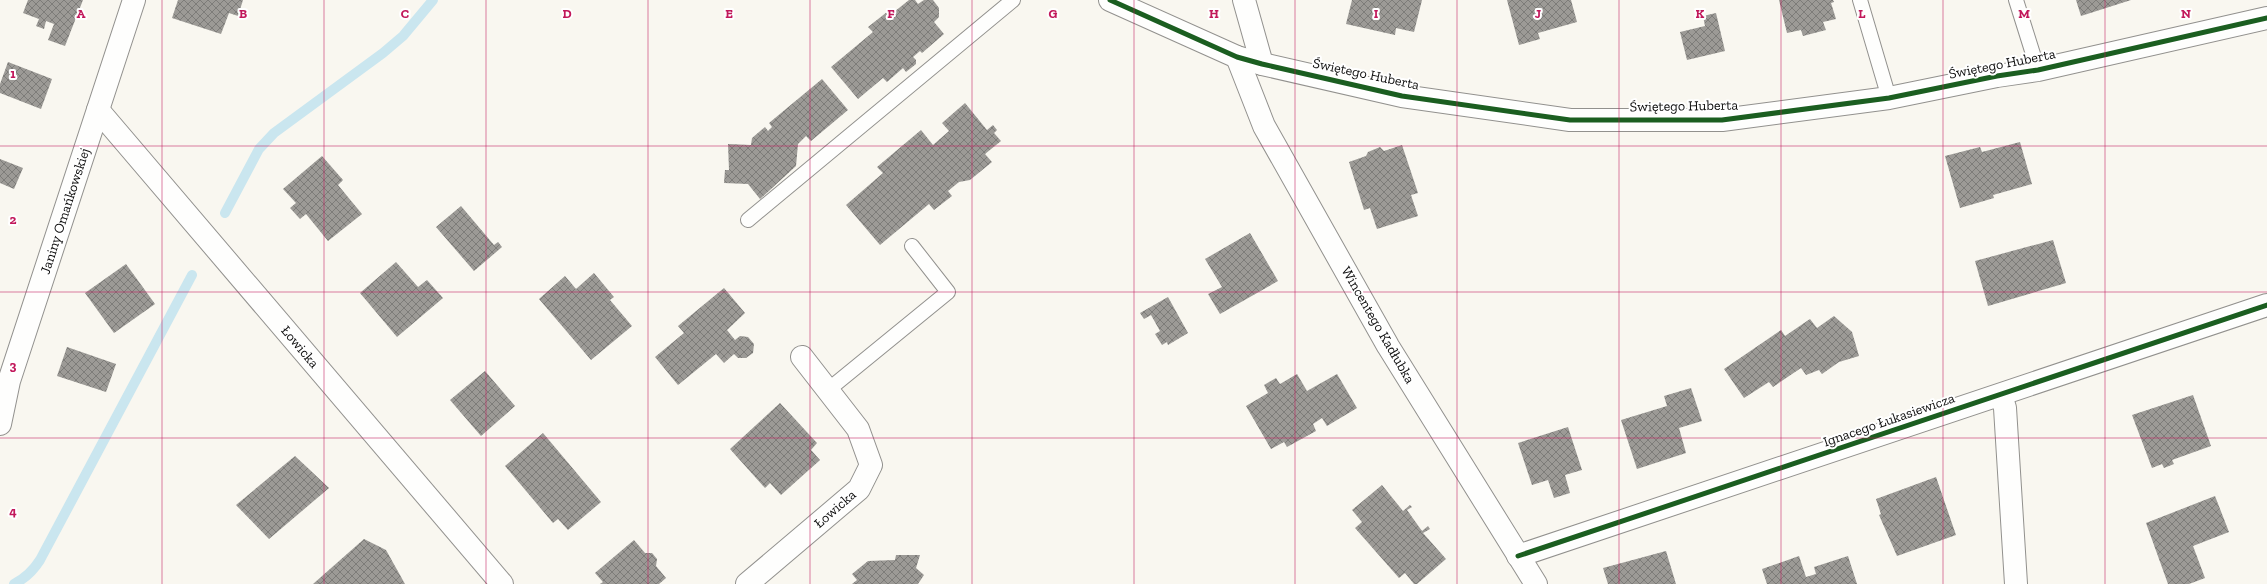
<svg xmlns="http://www.w3.org/2000/svg" width="2267" height="584" font-family="'Zilla Slab',serif">
<style>
.lines{fill:none;stroke-linecap:round;stroke-linejoin:round}
.stream{stroke:#cae6ef;stroke-width:10}
.building{fill:url(#building-cross-hatch)}
.lane-casing{stroke:#92918e;stroke-width:16}
.street-casing{stroke:#92918e;stroke-width:24}
.lane{stroke:#fefefd;stroke-width:14}
.street{stroke:#fefefd;stroke-width:22}
.cycleway-casing{stroke:#fff;stroke-width:8}
.cycleway{stroke:#1b5e20;stroke-width:5}
.grid{fill:none;stroke:#c2185b;stroke-width:1;stroke-opacity:0.55}
.labels{text-anchor:middle;dominant-baseline:central;stroke-width:4;stroke-linejoin:round;paint-order:stroke}
.street-label{font-size:14px;fill:#0b0b0b;stroke:#fff}
.grid-label{font-size:13px;text-anchor:middle;font-weight:bold;fill:#c2185b;stroke:#fff;stroke-width:4;stroke-linejoin:round;paint-order:stroke}
</style>
<defs>
<pattern id="building-cross-hatch" width="8" height="8" patternUnits="userSpaceOnUse"><rect width="8" height="8" fill="#9c9a96"/><path d="M0 0l8 8M0 8l8-8" fill="none" stroke="#7d7c79"/></pattern>
</defs>
<rect width="100%" height="100%" fill="#f9f7f0"/>
<g class="lines">
<g class="stream">
<path d="M225,213L259,149L274,133L383,53L403,36L433,0"/>
<path d="M14,584C26,578 33,571 40,560L192,275"/>
</g>
</g>
<g class="building">
<path d="M28,0H83L65,46L48,40L54,24L46,21L44,29L36,26L39,19L23,13Z"/>
<path d="M178,0H243L238,16L229,13L221,34L172,18Z"/>
<path d="M909,0H915L918,4L924,0H933L939,8V17L934,22L944,34L922,53L920,51L913,57L916,60V64L906,72L903,68L887,82L883,78L858,99L831,67L873,32L868,27L887,12L889,16Z"/>
<path d="M1352,0H1422L1414,32L1396,28L1395,35L1346,24Z"/>
<path d="M1507,0H1571L1577,22L1538,33L1540,39L1519,45Z"/>
<path d="M1779,0H1833L1834,2L1831,3L1836,19L1823,22L1826,30L1803,36L1801,30L1787,33Z"/>
<path d="M2076,0H2131L2081,16Z"/>
<path d="M1716,13L1725,51L1687,60L1680,32L1705,26L1703,16Z"/>
<path d="M8,62L52,79L41,109L0,93V84Z"/>
<path d="M822,79L848,110L811,141L806,136L798,144L796,166L760,199L748,184L724,183L725,170H729L728,144L751,145L752,138L765,127L768,131L772,127L769,123Z"/>
<path d="M965,103L987,130L993,125L997,130L994,133L1001,141L985,154L992,162L970,180L959,182L948,191L952,196L934,210L929,204L880,245L846,205L883,173L877,167L921,130L933,145L949,131L942,123Z"/>
<path d="M2020,142L2032,184L1993,195L1994,198L1960,208L1945,156L1980,147L1982,152Z"/>
<path d="M1402,145L1418,193L1411,195L1418,216L1377,229L1370,208L1364,210L1349,162L1366,156L1368,152L1380,147L1384,151Z"/>
<path d="M322,156L343,180L338,185L362,214L328,241L306,214L300,219L290,208L296,203L283,189Z"/>
<path d="M0,159L23,168L14,189L0,183Z"/>
<path d="M461,206L494,245L498,242L502,247L474,271L436,227Z"/>
<path d="M1250,233L1278,281L1220,314L1208,294L1222,287L1205,259Z"/>
<path d="M2053,240L2066,283L1988,306L1975,261Z"/>
<path d="M396,262L418,287L427,280L443,298L397,337L360,293Z"/>
<path d="M126,264L155,304L114,333L85,293Z"/>
<path d="M594,273L614,297L610,300L632,326L591,360L539,299L565,276L576,289Z"/>
<path d="M724,288L745,313L727,330L735,340L740,336L748,337L754,344L753,353L746,358H738L734,354L724,363L716,354L678,385L655,357L684,333L678,326Z"/>
<path d="M1168,297L1188,333L1168,345L1167,342L1162,345L1155,334L1160,331L1151,315L1144,319L1140,313Z"/>
<path d="M1834,316L1852,332L1859,356L1839,362L1822,374L1819,370L1806,375L1801,368L1773,387L1769,382L1744,398L1724,369L1781,330L1785,336L1810,319L1817,328Z"/>
<path d="M67,347L116,364L106,392L57,376Z"/>
<path d="M485,371L515,406L481,436L450,400Z"/>
<path d="M1297,374L1307,391L1337,374L1357,408L1327,426L1322,418L1313,424L1316,431L1287,447L1284,442L1271,449L1246,406L1268,393L1264,385L1276,378L1280,384Z"/>
<path d="M1691,388L1702,421L1679,428L1686,453L1637,469L1621,420L1667,406L1664,396Z"/>
<path d="M2193,395L2211,446L2172,460L2174,464L2164,468L2162,464L2152,468L2132,415Z"/>
<path d="M780,403L817,443L811,450L820,460L781,495L770,483L765,488L730,449Z"/>
<path d="M1568,427L1582,470L1565,475L1570,493L1554,498L1548,480L1532,485L1518,443Z"/>
<path d="M543,433L601,502L568,530L558,519L553,523L505,466Z"/>
<path d="M295,456L329,488L269,539L236,505Z"/>
<path d="M1936,477L1956,535L1897,556L1879,515L1881,514L1876,499Z"/>
<path d="M1382,485L1403,511L1410,505L1412,507L1407,510L1422,531L1428,526L1430,529L1423,533L1446,559L1417,584H1414L1405,573L1399,578L1355,528L1362,522L1352,510Z"/>
<path d="M2215,496L2229,532L2193,546L2205,578L2189,584H2168L2146,523Z"/>
<path d="M364,539L386,550L405,584H313Z"/>
<path d="M634,540L645,553H652L657,559L656,566L666,578L659,584H600L603,582L595,573Z"/>
<path d="M1666,551L1676,584H1608L1603,568Z"/>
<path d="M896,555H920L916,568L924,575L918,584H852L857,580L852,574L868,561L895,560Z"/>
<path d="M1799,556L1806,577L1816,574L1814,567L1848,556L1857,584H1767L1762,569Z"/>
</g>
<g class="lines">
<defs>
<g id="lane">
<path d="M1860,0L1889,98"/>
<path d="M2016,0L2038,70"/>
<path d="M748,220L1013,0"/>
<path d="M828,390L948,292L912,246"/>
</g>
<g id="street">
<path d="M1110,0L1237,57L1262,64L1402,96L1570,120H1722L1889,98L1997,76L2038,70L2267,18"/>
<path d="M1244,0L1262,64"/>
<path d="M1237,57L1264,126L1388,346L1536,584"/>
<path d="M98,110L502,584"/>
<path d="M2001,395L2005,408L2016,584"/>
<path d="M0,424L9,381L134,0"/>
<path d="M1518,556L2267,305"/>
<path d="M747,584L859,489L871,465L858,429L802,357"/>
</g>
</defs>
<use href="#lane" class="lane-casing"/>
<use href="#street" class="street-casing"/>
<use href="#lane" class="lane"/>
<use href="#street" class="street"/>
<defs>
<g id="cycleway">
<path d="M1110,0L1237,57L1262,64L1402,96L1570,120H1722L1889,98L1997,76L2038,70L2267,18"/>
<path d="M1518,556L2267,305"/>
</g>
</defs>
<use href="#cycleway" class="cycleway-casing"/>
<use href="#cycleway" class="cycleway"/>
</g>
<path class="grid" d="M162,0V584M324,0V584M486,0V584M648,0V584M810,0V584M972,0V584M1134,0V584M1295,0V584M1457,0V584M1619,0V584M1781,0V584M1943,0V584M2105,0V584M0,146H2267M0,292H2267M0,438H2267"/>
<g class="labels">
<g class="street-label">
<text transform="translate(2002 64) rotate(-11)">Świętego Huberta</text>
<text transform="translate(1366 74) rotate(12)">Świętego Huberta</text>
<text transform="translate(1684 106) rotate(-1)">Świętego Huberta</text>
<text transform="translate(65 211) rotate(-72)">Janiny Omańkowskiej</text>
<text transform="translate(1378 325) rotate(60)">Wincentego Kadłubka</text>
<text transform="translate(300 347) rotate(50)">Łowicka</text>
<text transform="translate(1889 420) rotate(-19)">Ignacego Łukasiewicza</text>
<text transform="translate(835 509) rotate(-41)">Łowicka</text>
</g>
</g>
<g class="grid-label">
<text x="81" y="18">A</text>
<text x="243" y="18">B</text>
<text x="405" y="18">C</text>
<text x="567" y="18">D</text>
<text x="729" y="18">E</text>
<text x="891" y="18">F</text>
<text x="1053" y="18">G</text>
<text x="1214" y="18">H</text>
<text x="1376" y="18">I</text>
<text x="1538" y="18">J</text>
<text x="1700" y="18">K</text>
<text x="1862" y="18">L</text>
<text x="2024" y="18">M</text>
<text x="2186" y="18">N</text>
<text x="13" y="78">1</text>
<text x="13" y="224">2</text>
<text x="13" y="370">3</text>
<text x="13" y="516">4</text>
</g>
</svg>
